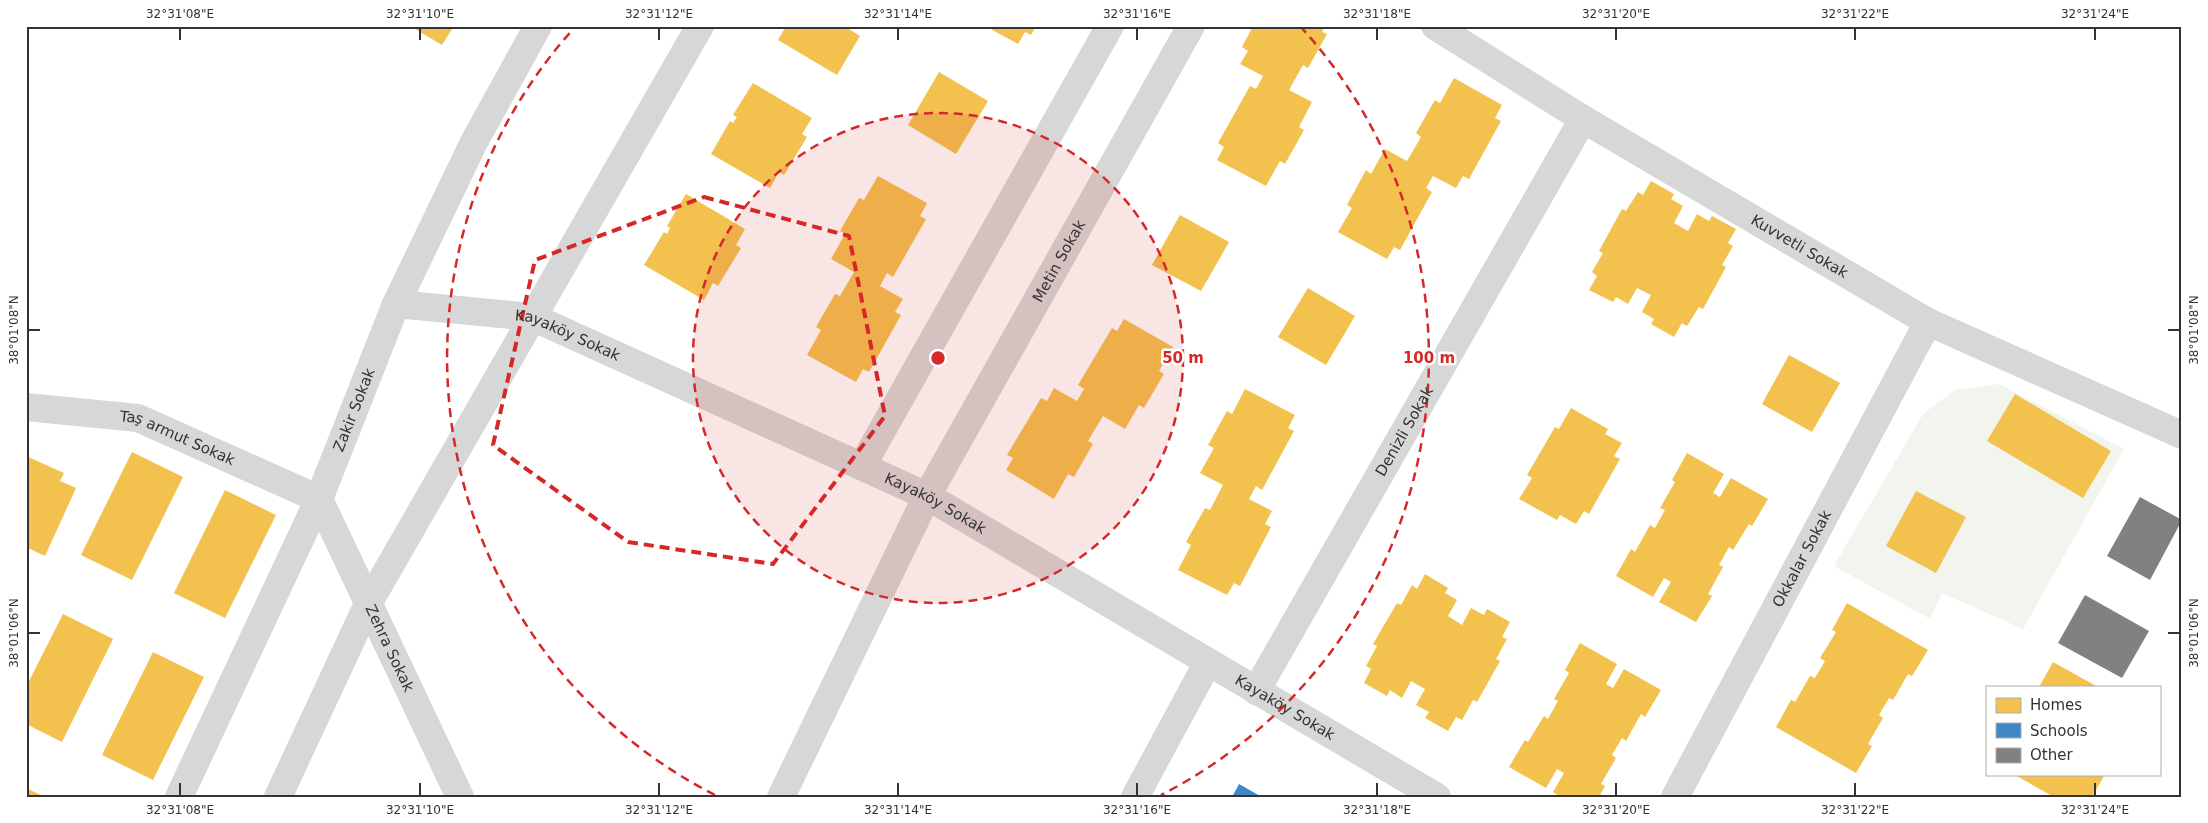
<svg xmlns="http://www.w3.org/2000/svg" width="2208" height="823" font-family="'DejaVu Sans',sans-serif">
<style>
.green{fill:#f1f5ed}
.homes{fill:#f2c14e}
.schools{fill:#3f88c5}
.building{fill:#818181}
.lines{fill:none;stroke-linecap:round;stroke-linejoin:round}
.minor{stroke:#d7d7d7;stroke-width:28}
.marked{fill:none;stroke:#d62828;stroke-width:4;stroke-dasharray:10 6;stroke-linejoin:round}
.ticks{fill:none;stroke:#333;stroke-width:2}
.ring{fill:none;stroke:#d62828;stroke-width:2.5;stroke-dasharray:9 6}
.labels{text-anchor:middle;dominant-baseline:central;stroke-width:5;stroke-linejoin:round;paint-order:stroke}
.street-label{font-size:15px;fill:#333;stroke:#fff}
.centre{fill:#d62828;stroke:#fff;stroke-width:2.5}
.ring-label{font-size:15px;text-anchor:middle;font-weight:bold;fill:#d62828;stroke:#fff;stroke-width:5;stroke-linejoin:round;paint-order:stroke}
.neatline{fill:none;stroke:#333;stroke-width:2}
.ticks-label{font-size:12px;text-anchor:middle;fill:#333}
</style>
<rect width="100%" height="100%" fill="#fff"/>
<path class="green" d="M1999,384L2124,449L2023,629L1942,593L1930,619L1834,566L1923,414L1955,390Z"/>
<g class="homes">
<path d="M410,26H454L442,45Z"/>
<path d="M786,26H844L860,36L837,75L778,40Z"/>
<path d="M985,26H1036L1031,35L1025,32L1018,44Z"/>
<path d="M1253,26H1325L1322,32L1327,34L1308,68L1303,65L1289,90L1312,102L1299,127L1304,130L1285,164L1280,161L1266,186L1217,160L1224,147L1218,143L1250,86L1256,89L1263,76L1240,64L1248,51L1242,47Z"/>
<path d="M939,72L988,101L956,154L908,125Z"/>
<path d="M1454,78L1502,105L1495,118L1501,121L1469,179L1463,176L1456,188L1433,176L1426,188L1432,192L1400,250L1394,247L1387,259L1338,232L1352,208L1347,205L1366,170L1371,174L1385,149L1407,161L1421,137L1416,133L1435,100L1440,103Z"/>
<path d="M753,83L812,118L802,134L807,137L784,175L779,172L770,188L711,154L730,121L733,123L737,117L733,115Z"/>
<path d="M878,176L927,203L920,216L926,219L893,277L887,273L880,286L903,299L895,312L901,315L869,372L863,369L856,382L807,355L821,330L816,327L835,294L840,296L854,272L831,259L845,234L840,231L859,198L864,200Z"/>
<path d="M1651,181L1674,194L1671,199L1683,206L1674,223L1688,231L1697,214L1709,221L1712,216L1736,229L1728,243L1733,246L1722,265L1726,267L1703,309L1699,307L1687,326L1682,323L1674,337L1651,324L1654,319L1642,312L1651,295L1637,288L1628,304L1616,297L1613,302L1589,290L1597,276L1592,272L1603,253L1599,251L1622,209L1626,211L1638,192L1643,195Z"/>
<path d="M686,194L745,229L736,245L741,248L718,286L713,283L704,300L644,265L664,232L667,234L670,228L667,226Z"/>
<path d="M1180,215L1229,242L1201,291L1152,265Z"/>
<path d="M1308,288L1355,316L1326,365L1278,337Z"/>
<path d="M1124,319L1173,347L1159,371L1164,374L1144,408L1139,405L1125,429L1103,416L1088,441L1093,444L1074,477L1068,474L1054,499L1006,470L1013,458L1007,455L1041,398L1047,401L1054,388L1077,401L1084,389L1078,385L1112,328L1117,331Z"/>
<path d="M1789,355L1840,383L1812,432L1762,404Z"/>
<path d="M1245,389L1295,415L1288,428L1294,431L1262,490L1256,486L1249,499L1272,511L1265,524L1271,527L1240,586L1234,583L1227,595L1178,570L1191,545L1186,542L1205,508L1210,510L1223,485L1200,473L1214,448L1208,445L1227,411L1232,414Z"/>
<path d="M2015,394L2111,451L2083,498L1987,441Z"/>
<path d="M1571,408L1608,429L1605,434L1622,443L1614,456L1620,459L1589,514L1584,511L1576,524L1560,515L1557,520L1519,499L1532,478L1527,475L1555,427L1559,429Z"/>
<path d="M132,452L183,477L132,580L81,555Z"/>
<path d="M1687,453L1724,474L1713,493L1720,497L1731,478L1768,499L1752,526L1749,524L1733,550L1729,547L1719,565L1723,567L1708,594L1712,596L1696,622L1659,602L1671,582L1664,578L1653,597L1616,576L1631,549L1635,552L1650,525L1655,528L1665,510L1660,508L1675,482L1672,480Z"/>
<path d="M26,456L64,473L60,481L76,488L45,556L28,548L26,552Z"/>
<path d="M225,490L276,515L225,618L174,593Z"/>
<path d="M1916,491L1966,517L1936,573L1886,546Z"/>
<path d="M1425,574L1448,588L1445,593L1457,600L1448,616L1462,625L1471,608L1484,615L1487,609L1510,622L1502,637L1507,639L1496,659L1500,661L1477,702L1473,700L1462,720L1456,717L1448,731L1425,718L1429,712L1416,705L1425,689L1411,681L1402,698L1390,690L1387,696L1364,683L1371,669L1366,666L1377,646L1373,644L1397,603L1401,605L1412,585L1417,589Z"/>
<path d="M1847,603L1928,650L1912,676L1908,674L1893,700L1889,698L1879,715L1883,718L1868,744L1872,746L1856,773L1776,727L1791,700L1795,702L1810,676L1815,678L1825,661L1820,658L1836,632L1832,630Z"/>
<path d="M63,614L113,639L62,742L26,724V687Z"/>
<path d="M1580,643L1617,664L1606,684L1613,688L1624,669L1661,690L1645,717L1641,714L1626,741L1622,738L1612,755L1616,758L1601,784L1605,786L1599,797H1560L1553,792L1564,773L1557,769L1546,788L1509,767L1525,740L1528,742L1544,716L1548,719L1558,701L1554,699L1569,673L1565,670Z"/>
<path d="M153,652L204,677L153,780L102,755Z"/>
<path d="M2053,662L2098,687H2039Z"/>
<path d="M2013,774H2105L2092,797H2054Z"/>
<path d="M26,788L45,797H26Z"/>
</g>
<path class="schools" d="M1239,784L1262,797H1232Z"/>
<g class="building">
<path d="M2140,497L2182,520L2150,580L2107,556Z"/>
<path d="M2085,595L2149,631L2122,678L2058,643Z"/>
</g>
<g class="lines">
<g class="minor">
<path id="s1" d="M1435,26L1583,119L1928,322L2182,435"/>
<path id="s2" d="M396,304L532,317L927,496L1437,797"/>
<path id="s3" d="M26,407L138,418L319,499L460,797"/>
<path d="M862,466L1110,26"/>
<path id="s4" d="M1256,691L1583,119"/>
<path id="s5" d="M179,797L319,499L396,304L474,142L538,26"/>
<path d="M278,797L368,604L700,26"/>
<path id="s6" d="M781,797L927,496L1191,26"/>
<path d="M1135,797L1208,662"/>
<path id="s7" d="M1675,797L1928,322"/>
</g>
</g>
<path class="marked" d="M704,197L849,236L885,416L773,564L628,542L493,445L535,260Z"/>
<path class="ticks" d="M180,28V40M420,28V40M659,28V40M898,28V40M1137,28V40M1377,28V40M1616,28V40M1855,28V40M2095,28V40M28,330H40M2168,330H2180M28,633H40M2168,633H2180M180,783V796M420,783V796M659,783V796M898,783V796M1137,783V796M1377,783V796M1616,783V796M1855,783V796M2095,783V796"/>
<circle cx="938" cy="358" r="245" fill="#d62828" fill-opacity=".12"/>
<g class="ring">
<circle cx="938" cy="358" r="245"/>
<path d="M715 795A491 491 0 0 1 576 26M1300 26A491 491 0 0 1 1161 795"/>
</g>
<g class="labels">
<g class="street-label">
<text stroke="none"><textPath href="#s1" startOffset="426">Kuvvetli Sokak</textPath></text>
<text stroke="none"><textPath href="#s6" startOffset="604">Metin Sokak</textPath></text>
<text stroke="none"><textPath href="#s2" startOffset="176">Kayaköy Sokak</textPath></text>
<text stroke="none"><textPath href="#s5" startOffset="425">Zakir Sokak</textPath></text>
<text stroke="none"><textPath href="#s4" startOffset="299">Denizli Sokak</textPath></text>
<text stroke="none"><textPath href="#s3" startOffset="156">Taş armut Sokak</textPath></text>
<text stroke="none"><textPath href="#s2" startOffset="581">Kayaköy Sokak</textPath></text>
<text stroke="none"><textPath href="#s7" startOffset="270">Okkalar Sokak</textPath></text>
<text stroke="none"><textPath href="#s3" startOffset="476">Zehra Sokak</textPath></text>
<text stroke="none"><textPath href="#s2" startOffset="986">Kayaköy Sokak</textPath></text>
</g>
</g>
<circle cx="938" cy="358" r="8" class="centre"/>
<g class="ring-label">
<text x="1183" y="363">50 m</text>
<text x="1429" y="363">100 m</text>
</g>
<rect width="2208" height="823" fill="none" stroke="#ffffff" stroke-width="55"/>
<rect x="1986" y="686" width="175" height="90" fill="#ffffff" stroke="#adadad"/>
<rect x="1996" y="698" width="25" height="15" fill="#f2c14e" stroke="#adadad"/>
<text x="2030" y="710" font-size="15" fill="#333333">Homes</text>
<rect x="1996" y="723" width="25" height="15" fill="#3f88c5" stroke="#adadad"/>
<text x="2030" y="736" font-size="15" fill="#333333">Schools</text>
<rect x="1996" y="748" width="25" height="15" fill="#818181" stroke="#adadad"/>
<text x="2030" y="760" font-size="15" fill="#333333">Other</text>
<rect x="28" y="28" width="2152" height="768" class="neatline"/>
<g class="ticks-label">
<text x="180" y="18">32°31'08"E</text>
<text x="420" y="18">32°31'10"E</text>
<text x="659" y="18">32°31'12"E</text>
<text x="898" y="18">32°31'14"E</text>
<text x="1137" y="18">32°31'16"E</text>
<text x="1377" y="18">32°31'18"E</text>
<text x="1616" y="18">32°31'20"E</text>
<text x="1855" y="18">32°31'22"E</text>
<text x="2095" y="18">32°31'24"E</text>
<text transform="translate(14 330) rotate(-90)" y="4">38°01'08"N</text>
<text transform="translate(2194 330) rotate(-90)" y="4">38°01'08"N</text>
<text transform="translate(14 633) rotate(-90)" y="4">38°01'06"N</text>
<text transform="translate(2194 633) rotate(-90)" y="4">38°01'06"N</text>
<text x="180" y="814">32°31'08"E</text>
<text x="420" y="814">32°31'10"E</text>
<text x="659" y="814">32°31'12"E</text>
<text x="898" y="814">32°31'14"E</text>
<text x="1137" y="814">32°31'16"E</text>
<text x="1377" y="814">32°31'18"E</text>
<text x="1616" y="814">32°31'20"E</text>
<text x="1855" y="814">32°31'22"E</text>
<text x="2095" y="814">32°31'24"E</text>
</g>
</svg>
